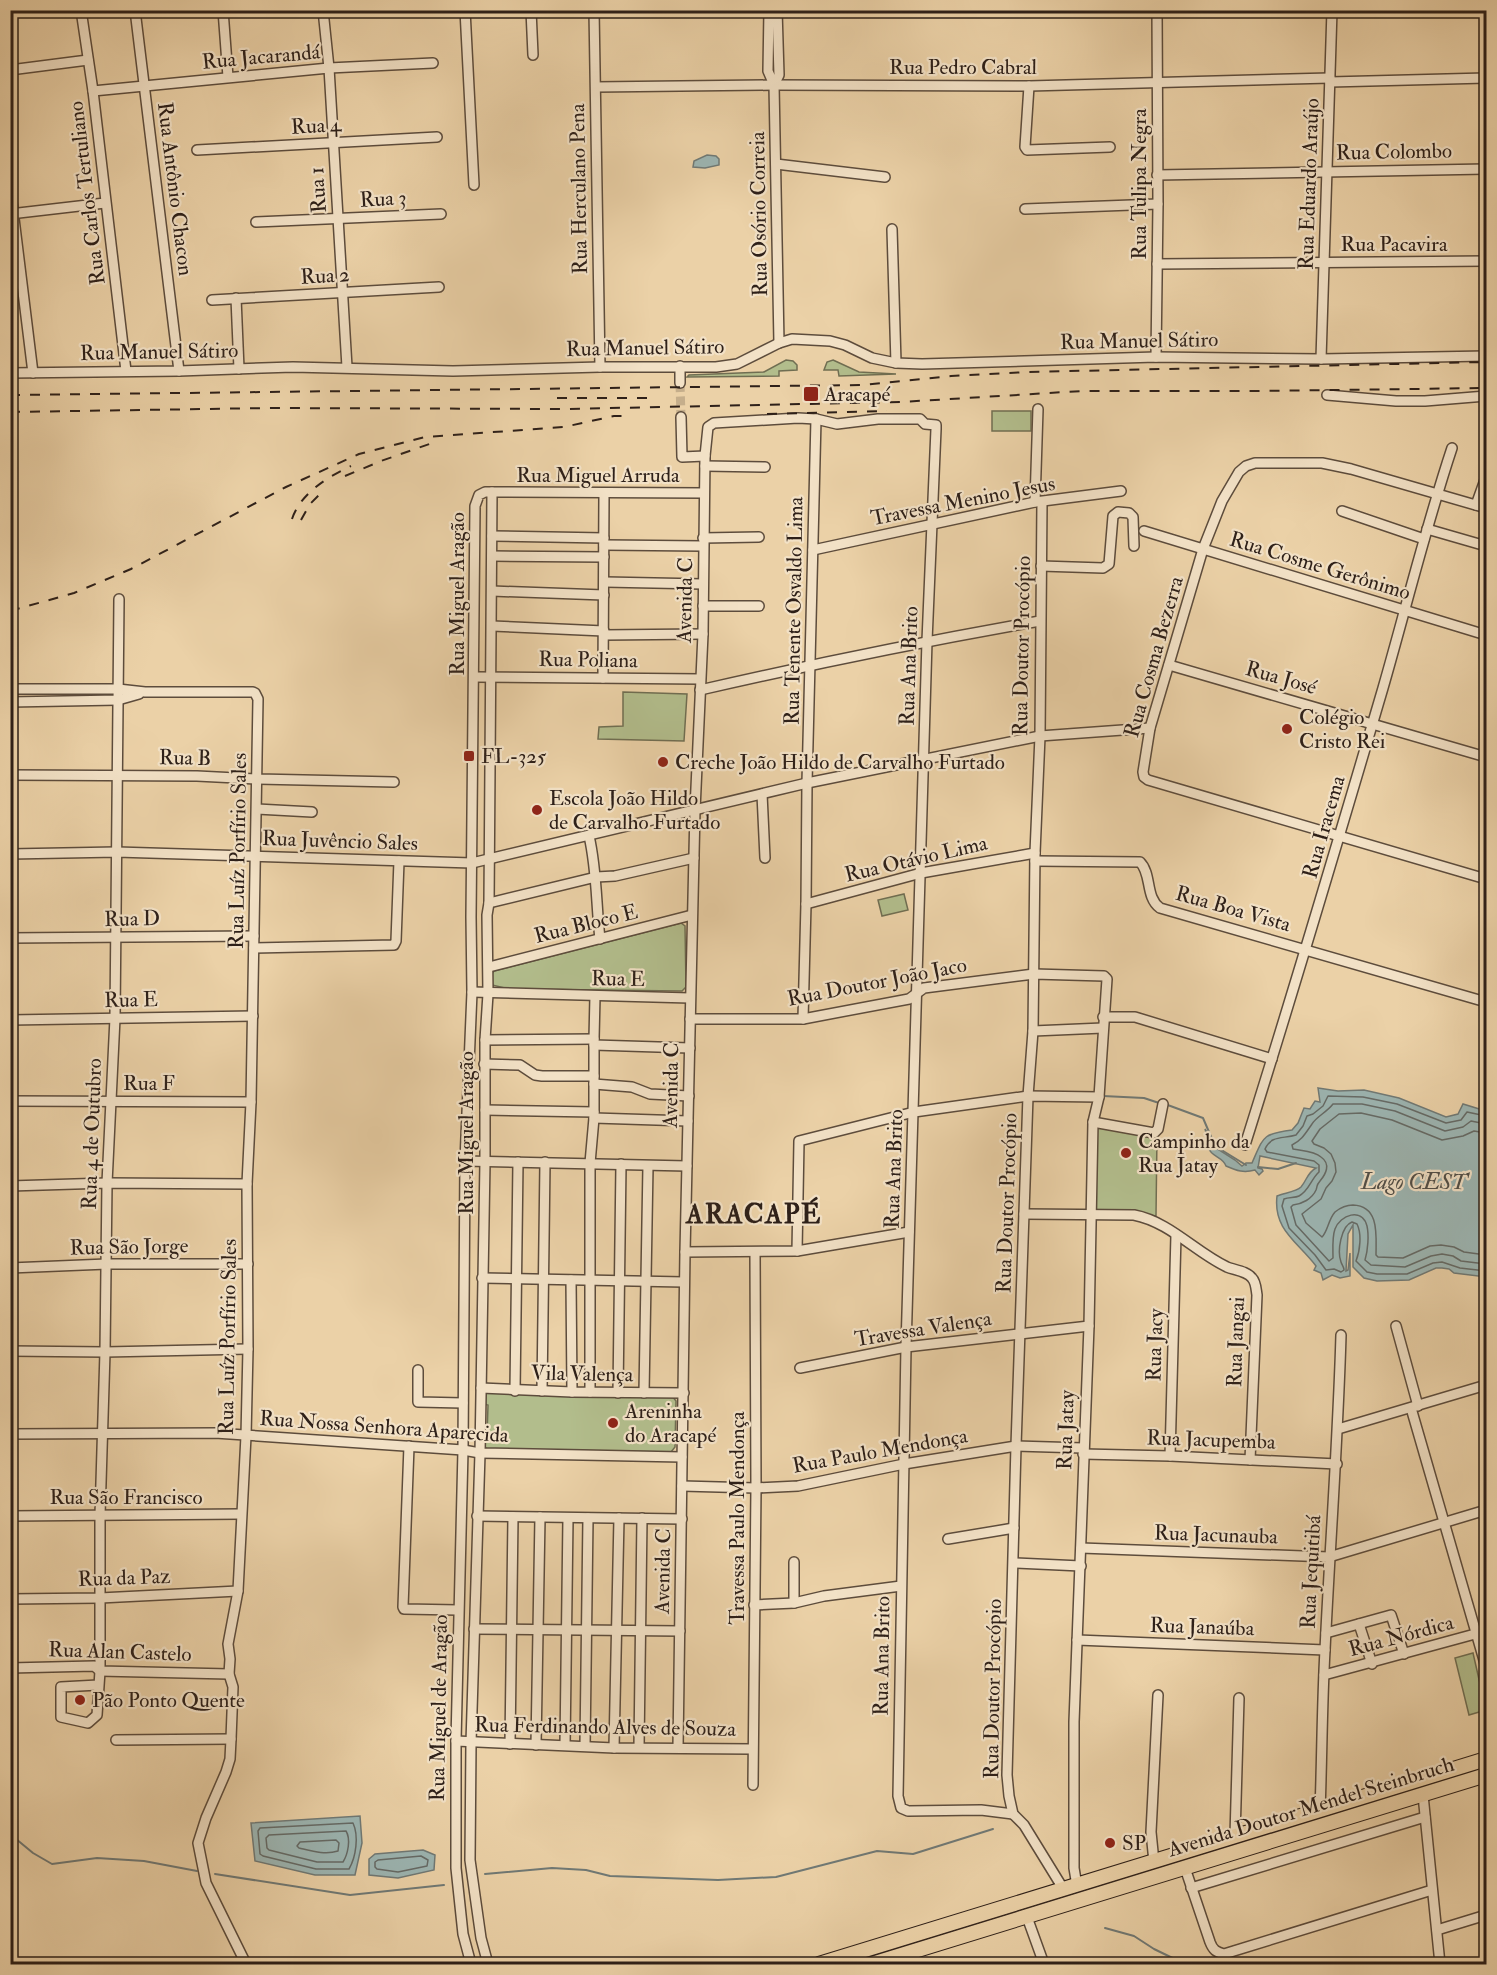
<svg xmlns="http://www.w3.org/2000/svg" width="1497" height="1975" font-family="'IM FELL Double Pica',serif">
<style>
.green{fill:#b2bd8c;stroke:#706e52;stroke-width:1.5}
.water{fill:#9cb5b2;stroke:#707975;stroke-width:1.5}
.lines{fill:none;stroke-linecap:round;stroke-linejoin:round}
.shore{stroke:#656a66;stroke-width:1.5}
.stream{stroke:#707975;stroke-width:2}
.minor-tunnel{stroke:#c5ae8b;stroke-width:9;stroke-dasharray:9 4.5;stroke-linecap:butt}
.minor-casing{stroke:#5d4c3c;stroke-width:12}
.highway-casing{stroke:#2e2019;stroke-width:16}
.minor{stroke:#f2e1c6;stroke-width:9}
.highway{stroke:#ebd1a7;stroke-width:14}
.rail{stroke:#2e2019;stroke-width:2;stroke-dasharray:10 10;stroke-linecap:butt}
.poi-dot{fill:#8f2418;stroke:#f2e1c6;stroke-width:2}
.labels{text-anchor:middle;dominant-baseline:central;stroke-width:4.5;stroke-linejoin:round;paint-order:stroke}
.street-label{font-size:21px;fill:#2e2019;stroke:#f2e1c6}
.poi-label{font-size:21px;fill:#2e2019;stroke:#f2e1c6;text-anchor:start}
.water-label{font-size:22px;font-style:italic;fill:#4f4d47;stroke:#f2e1c6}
.district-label{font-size:27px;font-weight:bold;letter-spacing:1.5px;fill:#2e2019;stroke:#f2e1c6}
</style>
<rect width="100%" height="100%" fill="#ebd1a7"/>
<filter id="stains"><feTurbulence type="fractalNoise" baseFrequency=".00333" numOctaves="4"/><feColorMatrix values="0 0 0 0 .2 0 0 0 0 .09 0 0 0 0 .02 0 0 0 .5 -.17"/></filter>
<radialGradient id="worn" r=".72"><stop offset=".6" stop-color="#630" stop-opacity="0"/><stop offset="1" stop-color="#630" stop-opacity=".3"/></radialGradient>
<g class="green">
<path d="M786,360L793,361L797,365V370L779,371V376L687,377L689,375L764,372Z"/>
<path d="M833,360L859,372L896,374L839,376L838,370H824L827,362Z"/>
<rect x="992" y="411" width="39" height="20"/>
<path d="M623,692L687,694L684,741L598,739L599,727L623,726Z"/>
<path d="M904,894L908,910L882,916L878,900Z"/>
<path d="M681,923L685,926L686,987L682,991L509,989L492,985L490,976L494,971Z"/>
<path d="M1095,1124L1157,1135L1156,1216L1092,1212Z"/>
<path d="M488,1392L672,1396L676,1401L675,1447L671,1452L487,1449L482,1444L483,1436H487L488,1405L483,1404V1397Z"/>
<path d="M1473,1653L1486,1710L1469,1715L1455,1658Z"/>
</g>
<g class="water">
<path d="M707,155L716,156L719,159V165L705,168L693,167L694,161Z"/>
<path d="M1318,1088L1338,1091L1364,1090L1399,1098L1446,1117L1458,1114L1463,1104L1486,1111V1277L1454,1273L1449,1269L1442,1268H1436L1409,1280L1377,1281L1364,1278L1353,1267V1225L1348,1234L1346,1271L1348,1270L1350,1253V1276L1340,1278L1332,1275L1323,1280L1321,1273L1314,1270L1316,1266C1298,1242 1273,1230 1277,1196C1284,1193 1296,1192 1301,1187C1307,1180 1307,1173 1316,1168L1260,1156L1258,1168L1262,1169L1263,1171L1259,1175L1255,1170C1244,1173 1237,1171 1226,1166C1223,1157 1212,1157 1209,1149C1207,1143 1207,1135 1205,1129L1216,1148L1235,1160L1242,1166L1246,1163H1252C1264,1136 1262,1134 1292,1130L1298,1123L1304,1108L1310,1109L1315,1101L1320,1102Z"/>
<path d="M360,1816L362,1843L355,1875H315L255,1861L251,1823Z"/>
<path d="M423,1850L435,1855L434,1870L398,1878L369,1875V1859L375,1854Z"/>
</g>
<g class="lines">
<g class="shore">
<path d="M1486,1116L1467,1112L1461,1120L1446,1123L1397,1104L1363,1097L1328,1096L1323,1106L1313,1114L1307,1116L1303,1126L1296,1135C1283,1139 1271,1135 1265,1149L1267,1152L1314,1161L1319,1165V1172C1311,1179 1309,1191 1299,1196C1295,1198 1289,1197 1284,1199L1282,1206L1289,1228L1315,1255L1326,1270L1334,1269L1341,1272L1344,1270C1344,1267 1342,1265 1341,1262C1337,1251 1341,1226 1352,1222L1357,1224C1362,1234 1360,1251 1356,1261L1367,1272L1377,1274H1407L1433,1263L1442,1262L1460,1268L1486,1271"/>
<path d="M1486,1124L1471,1121L1463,1127L1445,1131L1395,1111L1362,1104H1333C1327,1112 1316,1117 1312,1124C1305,1134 1302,1140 1292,1145L1293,1149C1302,1151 1314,1151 1321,1157C1331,1164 1326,1174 1320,1181C1316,1186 1318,1184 1316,1190C1312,1199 1302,1204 1293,1205L1291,1207L1296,1225L1329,1261L1333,1258C1333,1249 1332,1237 1335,1229C1340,1215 1362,1207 1367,1226C1369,1235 1368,1250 1365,1260L1371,1265L1405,1267L1431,1256L1442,1254L1453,1256L1461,1261L1486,1264"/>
<path d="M1486,1133L1474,1131L1463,1136L1442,1140L1392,1120L1361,1113L1339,1114L1320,1129L1312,1141L1314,1144L1324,1148L1331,1154L1335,1163L1336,1172L1332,1181L1326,1188L1321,1199L1302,1214L1306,1223L1322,1237C1328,1231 1328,1220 1335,1212C1340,1208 1346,1205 1353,1205C1380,1206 1376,1236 1376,1255L1378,1257L1403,1258L1430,1246L1441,1245L1454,1247L1464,1252L1486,1255"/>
<path d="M353,1823C359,1836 356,1857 349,1869H316L263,1856L260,1854L258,1831L260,1828Z"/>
<path d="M346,1831C351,1839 348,1854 343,1862H317L269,1850L267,1848L266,1838L269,1835Z"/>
<path d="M336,1840L339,1843L338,1851C325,1855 312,1851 299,1848L297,1846L300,1842Z"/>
<path d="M421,1856L428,1860L427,1866L398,1872L377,1869L375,1867V1862L378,1860Z"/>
</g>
<g class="stream">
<path d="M1103,1096L1144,1098L1159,1103"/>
<path d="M1072,1101H1084"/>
<path d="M1165,1104L1203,1118L1215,1146L1246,1165"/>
<path d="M1258,1167L1278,1169L1296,1163"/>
<path d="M10,1834L33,1853L52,1864L97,1858L144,1861L197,1871"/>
<path d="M215,1874L350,1895L444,1885"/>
<path d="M485,1874L552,1868L586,1870L610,1876L638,1877L718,1880L776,1877L877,1851L913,1854L993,1829"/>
<path d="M1105,1928L1134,1936L1154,1949L1185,1964"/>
</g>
<path class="minor-tunnel" d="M680,383L681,417"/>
<defs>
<g id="minor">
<path d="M81,10L93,91L126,371"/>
<path d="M135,10L179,371"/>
<path d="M223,10L228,77"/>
<path d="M323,10L329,68L347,367"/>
<path d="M465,10L474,185"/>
<path d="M531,10L533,55"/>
<path d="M594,10L600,367"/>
<path d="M769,10L768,71L774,85L779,343"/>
<path d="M10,70L88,60"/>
<path d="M1330,82L1486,78"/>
<path d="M774,85L779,75L777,10"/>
<path d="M1029,86L1025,147L1027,150L1110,147"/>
<path d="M596,87L774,85L1029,86L1330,78"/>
<path d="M93,91L329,68L433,63"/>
<path d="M197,150L437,137"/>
<path d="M776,164L885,177"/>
<path d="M1157,175L1486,169"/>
<path d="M10,186L33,373"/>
<path d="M1025,209L1158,204"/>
<path d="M10,214L105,203"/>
<path d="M256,222L441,214"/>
<path d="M892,229L896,363"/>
<path d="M1157,264L1486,261"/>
<path d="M236,298L239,369"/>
<path d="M212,300L439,287"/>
<path d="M1156,357L1158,204L1157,10"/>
<path d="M1321,359L1332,10"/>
<path d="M680,366V383"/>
<path d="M10,373L179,371L293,367L453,371L600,367H716L737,364L779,343L792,339L830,341L845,345L872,358L896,363L922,364L1156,357L1321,359L1486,356"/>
<path d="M1327,395L1396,401H1425L1486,396"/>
<path d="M681,417L682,457L705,456"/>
<path d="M705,466L765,467"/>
<path d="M1035,502L1038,409"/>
<path d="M1042,502L1040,736L1035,853L1033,1031L1028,1096L1016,1446L1007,1775L1009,1796L1013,1814L1024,1825L1064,1890"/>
<path d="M1476,505L1486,477"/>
<path d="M1486,508L1351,469L1322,463H1255L1246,466L1239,472L1222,501L1203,549L1150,728L1143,772L1144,777L1148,780L1486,879"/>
<path d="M1342,511L1424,539"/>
<path d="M1427,529L1486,546"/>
<path d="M1144,531L1486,635"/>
<path d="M492,536L604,538"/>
<path d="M703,538L759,537"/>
<path d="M604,545L703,546"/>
<path d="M813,550L1035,502L1121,491"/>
<path d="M492,556L604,557"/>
<path d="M1041,566L1103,568L1109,564L1113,516L1118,512L1129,513L1133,517L1134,546"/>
<path d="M605,582L703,584"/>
<path d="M492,591L604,595"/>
<path d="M703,606H759"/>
<path d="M492,626L604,631"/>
<path d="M604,635L703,634"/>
<path d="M1169,665L1486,757"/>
<path d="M475,677L700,679"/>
<path d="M603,678L604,493"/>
<path d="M10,689H118L145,692H253L255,693L258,699L251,1102L247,1184L248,1349L246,1436L238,1591L228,1644L230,1659L229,1674L233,1687L231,1739L230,1759L226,1772L206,1818L198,1843L206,1883L246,1964"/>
<path d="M700,690C813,664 926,641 1040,621"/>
<path d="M10,702L118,700L139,694"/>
<path d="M10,775L197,776L258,779L394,782"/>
<path d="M762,794L765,858"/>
<path d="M257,809L312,812"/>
<path d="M589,836C597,870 596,904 600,939"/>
<path d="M10,854L117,852L472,863L807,783L1040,736L1150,728"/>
<path d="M1035,861L1140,862C1152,874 1145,897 1160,908L1486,1002"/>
<path d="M489,903L596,877L615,876L694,858"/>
<path d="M806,904L921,873L1035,853"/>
<path d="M10,938L254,936"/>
<path d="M254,948L394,945L396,941L399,861"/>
<path d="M489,967L692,915"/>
<path d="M472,992L690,998"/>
<path d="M1103,1017H1135L1272,1059"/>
<path d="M690,1019H803L909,999L924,988L1034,974L1104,976L1107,979L1099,1097L1093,1122L1089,1326L1074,1722V1868L1077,1886"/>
<path d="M803,1019L806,904L807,783L816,419"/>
<path d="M10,1020L253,1016"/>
<path d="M1033,1031L1103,1028"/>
<path d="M485,1040L594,1039"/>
<path d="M594,1045L690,1048"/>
<path d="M484,1064L520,1065L535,1075L542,1076H594"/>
<path d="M594,1084L632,1087L650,1094L689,1096"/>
<path d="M10,1101L251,1102"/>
<path d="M485,1110L594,1112"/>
<path d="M594,1118L688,1121"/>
<path d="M1093,1122L1154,1133L1158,1129L1163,1104"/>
<path d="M1245,1145C1293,993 1338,841 1383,688C1406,608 1426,526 1452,448"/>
<path d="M465,1161L687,1166"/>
<path d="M10,1186L107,1183L247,1184"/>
<path d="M1024,1214L1134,1215C1170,1222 1195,1252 1227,1267C1234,1270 1247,1271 1252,1278C1256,1282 1256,1289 1257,1295L1250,1460"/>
<path d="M797,1251L799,1141L914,1112L1028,1096L1099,1097"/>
<path d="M685,1252L797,1251L909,1232"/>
<path d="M10,1268L107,1264H248"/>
<path d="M482,1278L684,1282"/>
<path d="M571,1280L572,1392"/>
<path d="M1396,1326L1418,1406"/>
<path d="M10,1351L105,1352L248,1349"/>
<path d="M800,1368L906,1347L1089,1326"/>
<path d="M418,1370V1402L463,1403"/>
<path d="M481,1388L572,1392L684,1393"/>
<path d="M515,1391L518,1162"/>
<path d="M542,1391L545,1162"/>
<path d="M590,1392V1163L594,1118V1039L595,996"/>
<path d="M618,1393L621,1164"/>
<path d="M644,1393L648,1166"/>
<path d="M1411,1408L1486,1667"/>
<path d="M1338,1429L1486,1385"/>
<path d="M10,1434L215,1433L463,1450L480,1453L682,1457"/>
<path d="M409,1446L403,1607L404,1609L458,1610"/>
<path d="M1083,1454L1170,1456L1337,1464"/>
<path d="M1170,1456L1176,1235"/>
<path d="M682,1486L756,1488L798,1486L904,1464L1016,1446L1083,1448"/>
<path d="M10,1516L241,1514"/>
<path d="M477,1516L682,1519"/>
<path d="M948,1539L1014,1528"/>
<path d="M1081,1548L1329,1557L1486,1510"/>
<path d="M1014,1563L1081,1566"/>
<path d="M10,1599L100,1598L238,1591"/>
<path d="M794,1603V1562"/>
<path d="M754,1605L794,1603L824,1596L901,1586"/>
<path d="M1359,1624L1372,1664"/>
<path d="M474,1629L680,1631"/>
<path d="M1326,1633L1391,1615L1404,1654"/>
<path d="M1077,1640L1325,1650"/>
<path d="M10,1668L94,1666L100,1671L229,1674"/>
<path d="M1324,1675L1486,1631"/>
<path d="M98,1685L61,1687V1717L88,1723L97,1715L100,1671V1515L105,1352L107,1183L115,1018L119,599"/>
<path d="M116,1740L231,1739"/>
<path d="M456,1741L614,1748L752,1749"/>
<path d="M510,1744L513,1517"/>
<path d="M536,1745L540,1517"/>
<path d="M565,1745L568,1518"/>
<path d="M585,1746L588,1518"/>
<path d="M639,1747L642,1518"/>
<path d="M678,1747L685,1252L695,810L703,634L705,456L708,427L714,423L798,418L816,419L837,424L878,419H920L925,424L936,425V429L927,641L906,1347L898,1796L901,1808L908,1811L981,1810L1013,1814"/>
<path d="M614,1748L619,1518"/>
<path d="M753,1785L756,1488L755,1252"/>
<path d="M1423,1795L1440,1964"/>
<path d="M1320,1811C1322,1757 1322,1704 1325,1650C1330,1545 1338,1440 1341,1335"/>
<path d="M1235,1836L1239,1698"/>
<path d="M1154,1862L1151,1832L1158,1695"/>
<path d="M1185,1868L1210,1942C1213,1950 1216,1952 1224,1954L1432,1890"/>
<path d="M1191,1888L1425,1817"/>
<path d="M1027,1917L1044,1964"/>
<path d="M1437,1930L1486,1915"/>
<path d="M913,1952L917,1964"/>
<path d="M471,1964L463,1934L456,1868V1741L463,1450L465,1161L472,992L471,917L475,506L479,495L485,492L704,493"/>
<path d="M488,1964L481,1938L470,1860L471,1743L480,1453L485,1162V1040L488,994L487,915L489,903L492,492"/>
</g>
<g id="highway">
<path d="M819,1964L1486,1759"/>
<path d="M872,1964L1486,1775"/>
</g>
</defs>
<use href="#minor" class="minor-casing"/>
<use href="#highway" class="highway-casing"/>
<use href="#minor" class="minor"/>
<use href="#highway" class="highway"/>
<g class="rail">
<path d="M10,395L862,385L951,376L1027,372L1486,362"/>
<path d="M557,398H656"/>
<path d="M10,412L270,408L565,409L901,402L1082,391H1259L1486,388"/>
<path d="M767,414L887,411"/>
<path d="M345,476L381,461L435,442"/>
<path d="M292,519C301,493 326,478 351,466"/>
<path d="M301,520L310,504L321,493"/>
<path d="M10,611L74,593L131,569L286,487L359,454L425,437L564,427L614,416H626"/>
</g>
</g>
<g class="poi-dot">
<rect x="803" y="386" width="16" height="16" rx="3"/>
<circle cx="1287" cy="729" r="6"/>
<rect x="463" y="750" width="12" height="12" rx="3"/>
<circle cx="663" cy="762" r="6"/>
<circle cx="537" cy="810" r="6"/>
<circle cx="1126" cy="1153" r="6"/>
<circle cx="613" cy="1423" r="6"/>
<circle cx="80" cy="1700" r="6"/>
<circle cx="1110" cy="1843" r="6"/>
</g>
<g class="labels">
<g class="street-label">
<text transform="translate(261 57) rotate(-5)">Rua Jacarandá</text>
<text x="963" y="67">Rua Pedro Cabral</text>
<text transform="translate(316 126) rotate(-3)">Rua 4</text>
<text transform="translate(1394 152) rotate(-1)">Rua Colombo</text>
<text transform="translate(1139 184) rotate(-90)">Rua Tulipa Negra</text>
<text transform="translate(1309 184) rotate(-88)">Rua Eduardo Araújo</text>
<text transform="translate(175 189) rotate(83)">Rua Antônio Chacon</text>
<text transform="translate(579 189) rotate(-91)">Rua Herculano Pena</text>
<text transform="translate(318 190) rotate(-94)">Rua 1</text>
<text transform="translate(87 193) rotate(-97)">Rua Carlos Tertuliano</text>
<text transform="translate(383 199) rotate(-3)">Rua 3</text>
<text transform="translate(759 214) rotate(-91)">Rua Osório Correia</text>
<text x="1394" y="244">Rua Pacavira</text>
<text transform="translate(325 276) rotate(-3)">Rua 2</text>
<text transform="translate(1139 341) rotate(-1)">Rua Manuel Sátiro</text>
<text transform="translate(645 348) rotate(-1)">Rua Manuel Sátiro</text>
<text transform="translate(159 352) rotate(-1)">Rua Manuel Sátiro</text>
<text x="598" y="475">Rua Miguel Arruda</text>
<text transform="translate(963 501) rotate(-11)">Travessa Menino Jesus</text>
<text transform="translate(1320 566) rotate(17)">Rua Cosme Gerônimo</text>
<text transform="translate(457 594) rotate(-90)">Rua Miguel Aragão</text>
<text transform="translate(685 600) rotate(-89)">Avenida C</text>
<text transform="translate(794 611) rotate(-89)">Rua Tenente Osvaldo Lima</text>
<text transform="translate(1022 646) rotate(-89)">Rua Doutor Procópio</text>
<text transform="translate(1154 657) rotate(-74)">Rua Cosma Bezerra</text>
<text transform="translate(588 660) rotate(1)">Rua Poliana</text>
<text transform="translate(909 666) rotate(-88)">Rua Ana Brito</text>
<text transform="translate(1281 678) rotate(16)">Rua José</text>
<text transform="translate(185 758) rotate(1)">Rua B</text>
<text transform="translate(1324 827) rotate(-74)">Rua Iracema</text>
<text transform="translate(340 841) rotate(2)">Rua Juvêncio Sales</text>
<text transform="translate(238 851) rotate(-89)">Rua Luíz Porfírio Sales</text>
<text transform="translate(916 859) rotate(-13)">Rua Otávio Lima</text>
<text transform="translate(1233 909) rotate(16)">Rua Boa Vista</text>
<text transform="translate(132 919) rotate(-1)">Rua D</text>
<text transform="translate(586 924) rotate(-14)">Rua Bloco E</text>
<text transform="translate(618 979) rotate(1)">Rua E</text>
<text transform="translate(877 982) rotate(-11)">Rua Doutor João Jaco</text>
<text transform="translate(131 1000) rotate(-1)">Rua E</text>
<text x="149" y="1083">Rua F</text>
<text transform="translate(671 1085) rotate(-89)">Avenida C</text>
<text transform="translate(466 1133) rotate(-90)">Rua Miguel Aragão</text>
<text transform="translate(92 1134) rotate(-88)">Rua 4 de Outubro</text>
<text transform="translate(894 1169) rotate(-88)">Rua Ana Brito</text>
<text transform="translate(1007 1203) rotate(-88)">Rua Doutor Procópio</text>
<text transform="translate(129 1247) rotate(-1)">Rua São Jorge</text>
<text transform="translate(923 1329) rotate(-9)">Travessa Valença</text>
<text transform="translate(228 1337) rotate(-89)">Rua Luíz Porfírio Sales</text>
<text transform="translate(1236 1342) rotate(-88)">Rua Jangai</text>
<text transform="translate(1155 1345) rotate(-88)">Rua Jacy</text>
<text transform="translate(582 1374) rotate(1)">Vila Valença</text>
<text transform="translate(384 1427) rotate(4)">Rua Nossa Senhora Aparecida</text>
<text transform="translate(1066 1430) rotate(-88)">Rua Jatay</text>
<text transform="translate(1211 1440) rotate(2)">Rua Jacupemba</text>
<text transform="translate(880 1451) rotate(-10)">Rua Paulo Mendonça</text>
<text x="126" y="1497">Rua São Francisco</text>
<text transform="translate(737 1518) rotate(-90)">Travessa Paulo Mendonça</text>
<text transform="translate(1216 1535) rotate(2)">Rua Jacunauba</text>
<text transform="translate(663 1571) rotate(-89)">Avenida C</text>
<text transform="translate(1311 1572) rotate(-87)">Rua Jequitibá</text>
<text transform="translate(124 1578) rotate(-2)">Rua da Paz</text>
<text transform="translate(1202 1627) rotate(2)">Rua Janaúba</text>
<text transform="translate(1401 1636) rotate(-15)">Rua Nórdica</text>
<text transform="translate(120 1652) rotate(2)">Rua Alan Castelo</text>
<text transform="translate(882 1656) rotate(-89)">Rua Ana Brito</text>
<text transform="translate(993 1689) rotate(-89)">Rua Doutor Procópio</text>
<text transform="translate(439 1708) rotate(-89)">Rua Miguel de Aragão</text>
<text transform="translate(605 1727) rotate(1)">Rua Ferdinando Alves de Souza</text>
<text transform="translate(1311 1807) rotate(-17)">Avenida Doutor Mendel Steinbruch</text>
</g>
<g class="poi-label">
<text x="824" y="394">Aracapé</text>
<text x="1299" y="717">Colégio<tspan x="1299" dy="24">Cristo Rei</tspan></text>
<text x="481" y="756">FL-325</text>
<text x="675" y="762">Creche João Hildo de Carvalho Furtado</text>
<text x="549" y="798">Escola João Hildo<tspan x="549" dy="24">de Carvalho Furtado</tspan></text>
<text x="1138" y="1141">Campinho da<tspan x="1138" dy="24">Rua Jatay</tspan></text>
<text x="625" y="1411">Areninha<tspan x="625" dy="24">do Aracapé</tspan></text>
<text x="92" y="1700">Pão Ponto Quente</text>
<text x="1122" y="1843">SP</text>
</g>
<g class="water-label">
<text x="1414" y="1182">Lago CEST</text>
</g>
<g class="district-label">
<text x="754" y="1214">ARACAPÉ</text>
</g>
</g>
<rect width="1497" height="1975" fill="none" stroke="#ebd1a7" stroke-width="36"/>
<rect x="12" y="12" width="1473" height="1951" fill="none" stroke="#2e2019" stroke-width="3"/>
<rect x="18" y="18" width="1461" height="1939" fill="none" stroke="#2e2019" stroke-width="1.5"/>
<rect width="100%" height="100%" filter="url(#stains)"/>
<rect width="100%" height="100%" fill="url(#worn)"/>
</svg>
